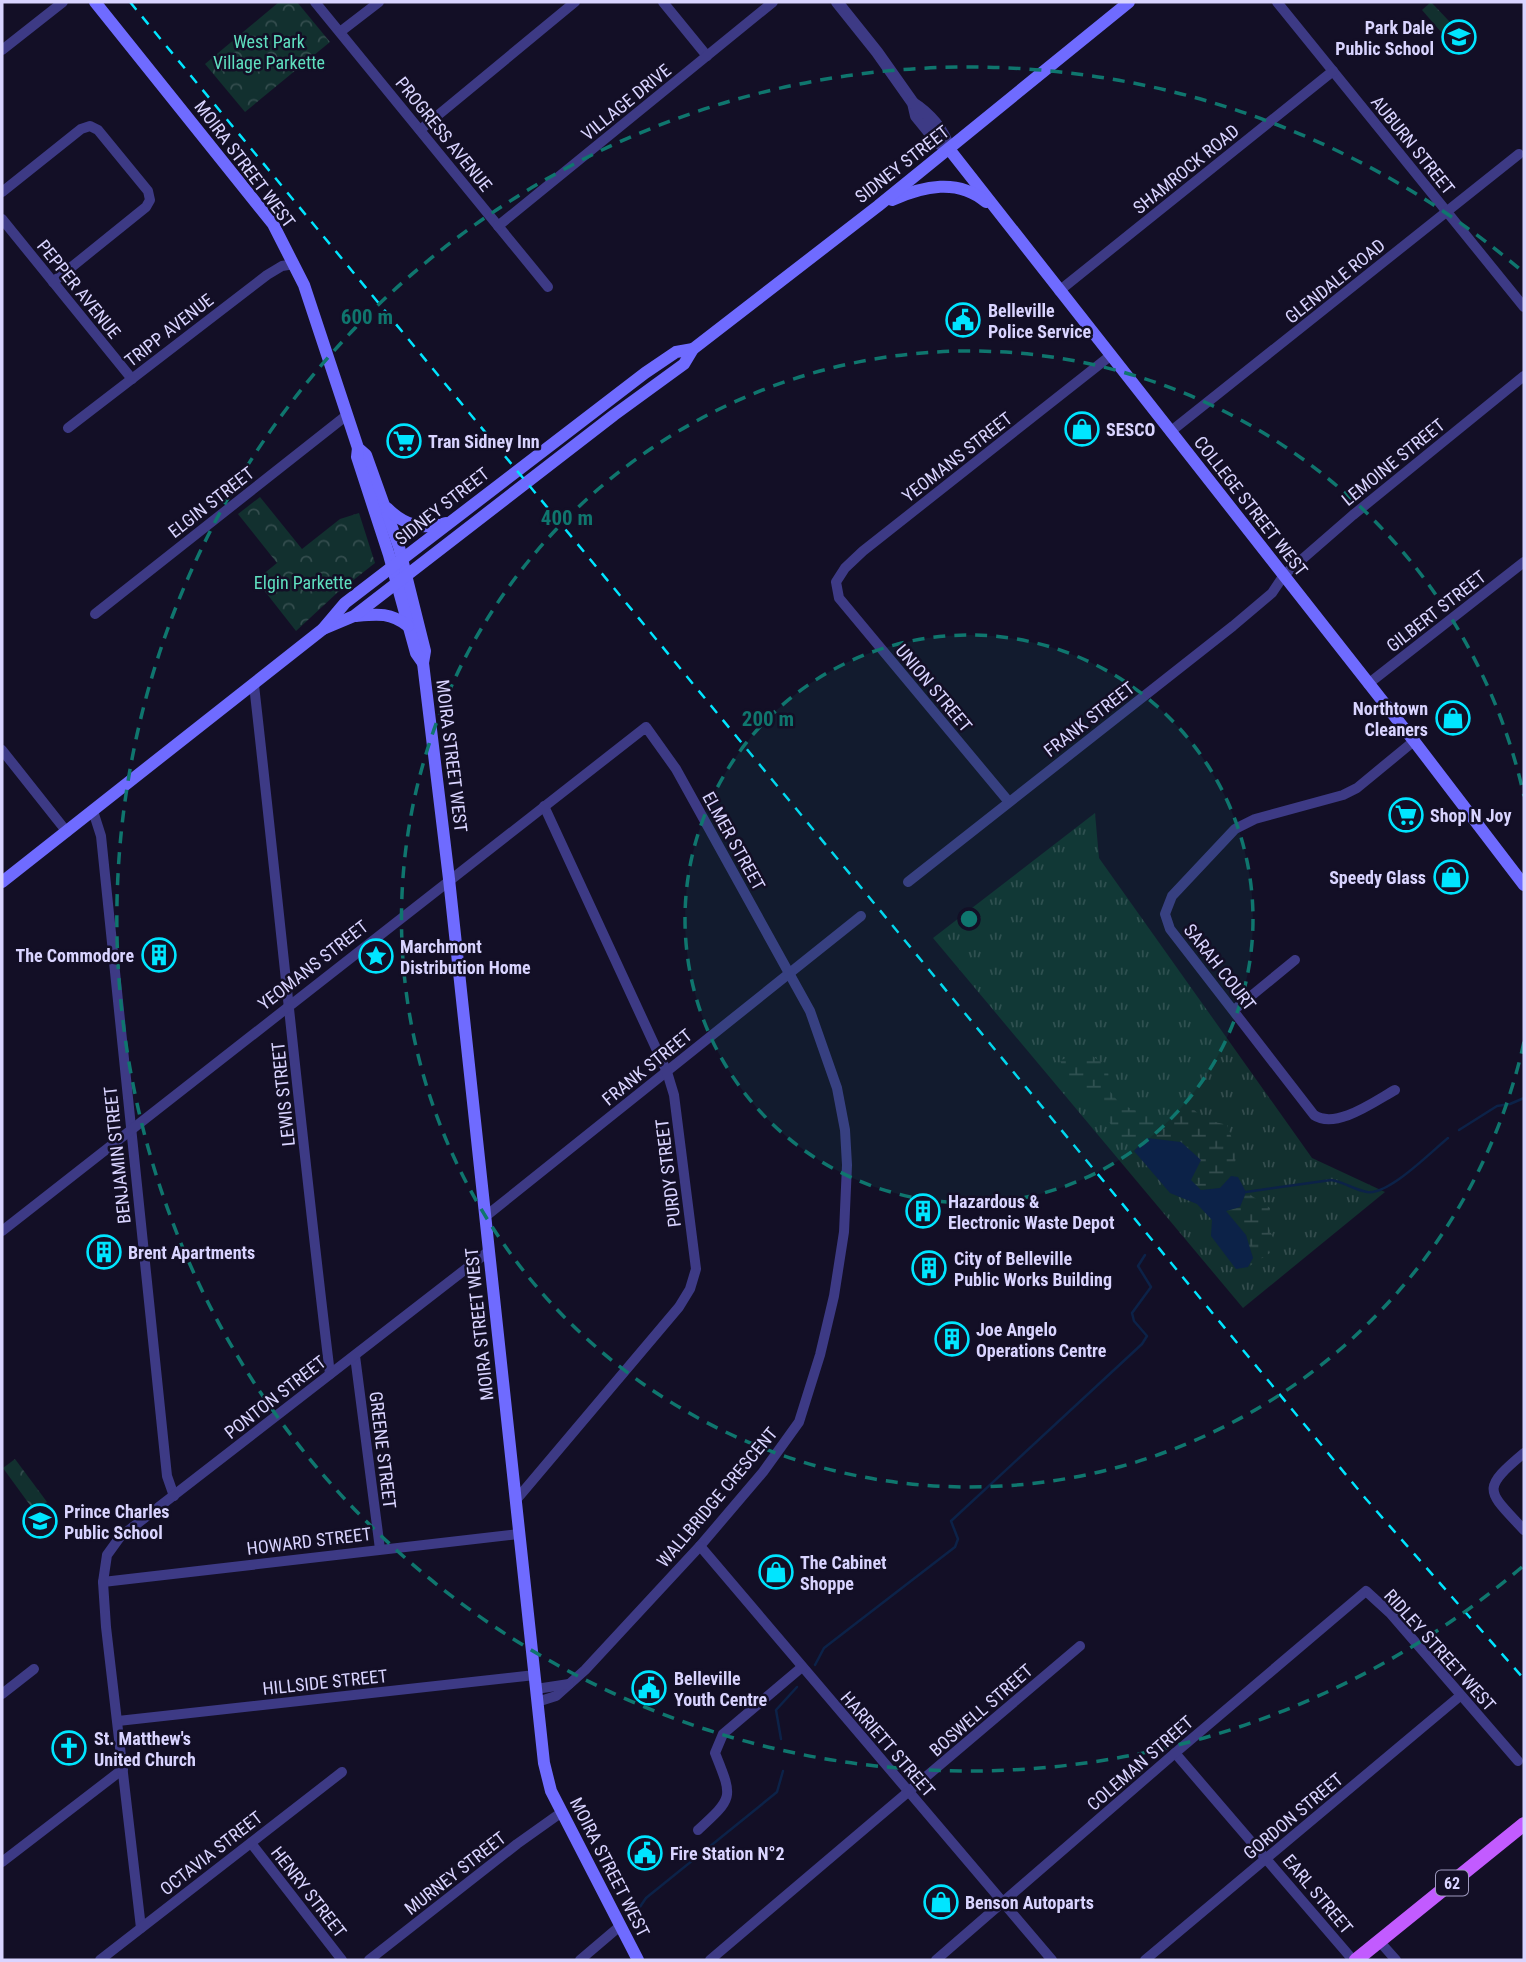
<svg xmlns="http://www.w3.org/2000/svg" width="1526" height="1962" font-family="'Roboto Condensed',sans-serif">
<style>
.grass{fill:url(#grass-tufts)}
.wetland{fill:url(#wetland-marsh)}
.park{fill:url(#park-crowns)}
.water{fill:#0c2248}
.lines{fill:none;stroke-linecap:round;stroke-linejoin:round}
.stream{stroke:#0c2248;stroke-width:2.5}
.minor{stroke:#3d3a85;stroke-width:10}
.tertiary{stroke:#3d3a85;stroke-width:12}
.secondary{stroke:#6f6bff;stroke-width:12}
.primary{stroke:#c25bff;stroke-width:14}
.rail{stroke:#00e5ff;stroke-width:2.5;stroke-dasharray:10 9;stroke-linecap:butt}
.ring{fill:none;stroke:#0f766e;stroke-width:3.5;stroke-dasharray:12 9}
.labels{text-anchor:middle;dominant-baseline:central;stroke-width:5;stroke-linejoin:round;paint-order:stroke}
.shield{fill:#130f26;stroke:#9e99be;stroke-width:2}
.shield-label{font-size:16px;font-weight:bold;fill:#d9d4ff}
.poi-label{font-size:18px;font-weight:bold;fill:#d9d4ff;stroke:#130f26;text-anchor:start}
.park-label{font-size:18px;fill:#5fe0c0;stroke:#130f26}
.street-label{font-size:18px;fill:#d9d4ff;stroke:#130f26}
.centre{fill:#0f766e;stroke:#130f26;stroke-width:3.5}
.ring-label{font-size:21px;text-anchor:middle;font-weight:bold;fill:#0f766e;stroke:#130f26;stroke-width:5;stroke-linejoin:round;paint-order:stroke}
</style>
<defs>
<pattern id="grass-tufts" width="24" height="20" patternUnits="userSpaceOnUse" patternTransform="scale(1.75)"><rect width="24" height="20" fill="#12302f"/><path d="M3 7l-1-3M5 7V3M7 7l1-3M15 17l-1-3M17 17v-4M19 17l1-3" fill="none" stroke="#344d4e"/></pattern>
<pattern id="wetland-marsh" width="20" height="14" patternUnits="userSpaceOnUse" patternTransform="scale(1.75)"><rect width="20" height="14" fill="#12302f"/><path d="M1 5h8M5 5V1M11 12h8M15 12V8" fill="none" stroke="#344d4e"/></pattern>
<pattern id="park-crowns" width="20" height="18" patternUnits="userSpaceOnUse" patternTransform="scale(1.75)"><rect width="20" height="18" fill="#12302f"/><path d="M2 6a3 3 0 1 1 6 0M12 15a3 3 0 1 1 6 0" fill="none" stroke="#344d4e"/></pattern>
</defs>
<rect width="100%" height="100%" fill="#130f26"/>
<path class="grass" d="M1095,813L1099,858L1312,1158L1385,1192L1243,1308L933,938Z"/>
<g class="wetland">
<path d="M1088,1053L1108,1067L1109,1090L1120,1104L1149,1116H1173L1191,1107L1204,1119L1227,1125C1238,1155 1241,1162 1221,1188L1201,1190L1147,1138L1134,1151L1113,1128L1096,1100L1066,1077L1060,1060Z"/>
<path d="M1246,1192L1270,1208L1268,1226L1274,1240L1270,1253L1248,1267L1253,1258L1226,1211L1240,1207Z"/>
</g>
<g class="park">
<path d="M279,2H297L330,42L245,112L205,64Z"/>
<path d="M1431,2L1466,39L1455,48L1422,10Z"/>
<path d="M260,497L302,549L340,519L359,513L375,563L337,593L296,631L256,580L277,563L238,514Z"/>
<path d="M15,1459L47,1502L35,1512L3,1468Z"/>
</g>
<path class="water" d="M1147,1138L1181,1142L1201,1160L1191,1180L1201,1190L1220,1188L1231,1176L1238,1177L1246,1192L1240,1207L1226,1211L1246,1235L1253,1258L1248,1267L1236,1269L1211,1236L1212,1220L1197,1204L1170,1193L1134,1151Z"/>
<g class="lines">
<g class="stream">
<path d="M1459,1130L1497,1106L1510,1104L1524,1098"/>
<path d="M1246,1192L1331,1180C1344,1182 1355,1190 1367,1192C1388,1196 1432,1151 1448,1138"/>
<path d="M815,1665L824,1648L955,1547L958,1539L951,1521L1142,1344L1147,1336L1134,1321L1132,1313L1151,1287L1138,1266L1145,1255"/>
<path d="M781,1739L776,1710L797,1687"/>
<path d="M633,1917L646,1898L777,1792L783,1771"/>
</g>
<g class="minor">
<path d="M315,2L548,287"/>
<path d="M663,2L707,56"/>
<path d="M1277,2L1524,307"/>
<path d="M340,32L379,2"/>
<path d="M2,50L63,2"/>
<path d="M420,130L575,2"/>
<path d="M2,192L81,129L90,126L98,130L148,191L150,200L146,207L53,282"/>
<path d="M2,219L132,379"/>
<path d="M498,226L773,2"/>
<path d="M1059,291L1333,71"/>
<path d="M68,428L267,275L282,266L294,264"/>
<path d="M1170,432L1519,154"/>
<path d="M95,614L347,415"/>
<path d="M1368,684L1524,562"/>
<path d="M254,685C280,915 302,1145 330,1374"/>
<path d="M2,750L67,832"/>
<path d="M1009,802L839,598L836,582L845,568L863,551L1110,356"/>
<path d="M93,811L101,836L167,1476L174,1496"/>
<path d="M908,882L1233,626L1272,593L1284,575L1353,515L1524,376"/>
<path d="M1234,1010L1295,960"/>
<path d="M1395,1090C1375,1101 1336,1130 1314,1115L1170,929L1165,914L1172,896L1235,829L1255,819L1343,795L1357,788L1414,741"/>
<path d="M486,1216L861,916"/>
<path d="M2,1231L646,727L676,769L810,1011L837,1088L845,1130L847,1165L844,1232L834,1296L820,1355L799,1422L763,1472L700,1546L585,1670L556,1696L537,1702"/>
<path d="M355,1356L380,1549"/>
<path d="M1524,1453C1480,1490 1487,1490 1524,1530"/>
<path d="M516,1500L679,1307L690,1289L696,1269L674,1095L667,1072L544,806"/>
<path d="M700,1546L1052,1960"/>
<path d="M103,1582L519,1534"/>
<path d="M536,1689L569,1684"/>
<path d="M2,1694L34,1669"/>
<path d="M118,1721L535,1675"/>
<path d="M1175,1753L1353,1960"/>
<path d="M698,1830C734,1797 733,1798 715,1753L723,1734L802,1667"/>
<path d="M251,1843L342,1960"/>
<path d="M2,1862L123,1769"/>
<path d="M141,1928L106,1627L103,1582L107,1555L120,1537L489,1251"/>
<path d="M1380,1942L1396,1960"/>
<path d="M100,1960L342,1772"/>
<path d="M369,1960L517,1844L562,1812"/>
<path d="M580,1960L620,1926"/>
<path d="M710,1960L1080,1646"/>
<path d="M936,1960L1175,1753L1366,1591L1390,1613L1518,1761"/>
<path d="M1145,1960L1460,1696"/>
</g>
<g class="tertiary">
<path d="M837,2L877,52L913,103L916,116L938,143L949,149"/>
<path d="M913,103C929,113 944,130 949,149"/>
</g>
<g class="secondary">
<path d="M95,2L273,224L304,285L358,448L366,455L399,547L425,651L423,663L449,879L544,1763L551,1791L638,1960"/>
<path d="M949,149L1414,741L1524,885"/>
<path d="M892,200C923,186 958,178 986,202"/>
<path d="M358,448L357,457L389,555L416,653L423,663"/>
<path d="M387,508C405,526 422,530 446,523"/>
<path d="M355,616C377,614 390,612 408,626"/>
<path d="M323,629L354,616L614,415L684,364L693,349L878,206L1129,2"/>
<path d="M2,882L323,629L345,603L645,373L676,352L693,349"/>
</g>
<path class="primary" d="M1356,1960L1524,1824"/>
<path class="rail" d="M130,2L1366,1499L1524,1679"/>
</g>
<circle cx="969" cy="919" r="284" fill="#0f766e" fill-opacity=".12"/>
<g class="ring">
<circle cx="969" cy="919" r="284"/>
<path d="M1524 1042A568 568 0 1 1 1524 796"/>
<path d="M1522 1567A852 852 0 1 1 1522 271"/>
</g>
<defs>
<symbol id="school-ring" viewBox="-11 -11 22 22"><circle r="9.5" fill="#130f26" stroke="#00e5ff" stroke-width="1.5"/><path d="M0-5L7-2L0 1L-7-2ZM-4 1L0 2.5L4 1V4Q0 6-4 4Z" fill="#00e5ff"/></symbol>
<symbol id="civic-ring" viewBox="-11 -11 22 22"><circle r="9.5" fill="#130f26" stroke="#00e5ff" stroke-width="1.5"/><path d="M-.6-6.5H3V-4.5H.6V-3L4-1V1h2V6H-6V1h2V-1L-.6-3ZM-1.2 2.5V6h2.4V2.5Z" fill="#00e5ff"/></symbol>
<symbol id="shop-ring" viewBox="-11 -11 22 22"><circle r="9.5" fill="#130f26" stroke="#00e5ff" stroke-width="1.5"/><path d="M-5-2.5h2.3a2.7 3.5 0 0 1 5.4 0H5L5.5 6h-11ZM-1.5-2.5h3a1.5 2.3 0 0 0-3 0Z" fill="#00e5ff"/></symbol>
<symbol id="supermarket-ring" viewBox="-11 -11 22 22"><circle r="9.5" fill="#130f26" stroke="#00e5ff" stroke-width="1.5"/><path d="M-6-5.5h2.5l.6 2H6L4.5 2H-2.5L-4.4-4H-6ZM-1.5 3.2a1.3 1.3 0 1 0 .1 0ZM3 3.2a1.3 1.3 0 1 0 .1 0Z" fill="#00e5ff"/></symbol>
<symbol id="building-ring" viewBox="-11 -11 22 22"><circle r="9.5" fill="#130f26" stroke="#00e5ff" stroke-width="1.5"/><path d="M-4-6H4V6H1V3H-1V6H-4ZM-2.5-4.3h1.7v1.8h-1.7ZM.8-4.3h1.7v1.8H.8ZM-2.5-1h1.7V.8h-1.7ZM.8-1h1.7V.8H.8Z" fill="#00e5ff"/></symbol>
<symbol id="sight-ring" viewBox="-11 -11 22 22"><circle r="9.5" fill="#130f26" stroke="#00e5ff" stroke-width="1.5"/><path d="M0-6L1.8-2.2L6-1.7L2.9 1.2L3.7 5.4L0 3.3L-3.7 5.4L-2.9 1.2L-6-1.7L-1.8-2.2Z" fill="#00e5ff"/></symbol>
<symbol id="church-ring" viewBox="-11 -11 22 22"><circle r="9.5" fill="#130f26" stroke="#00e5ff" stroke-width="1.5"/><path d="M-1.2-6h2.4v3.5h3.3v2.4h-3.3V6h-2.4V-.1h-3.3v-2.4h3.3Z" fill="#00e5ff"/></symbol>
</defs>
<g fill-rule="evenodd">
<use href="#school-ring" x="1440" y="18" width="38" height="38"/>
<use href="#civic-ring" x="944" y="301" width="38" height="38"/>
<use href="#shop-ring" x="1063" y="410" width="38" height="38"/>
<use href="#supermarket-ring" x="385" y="422" width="38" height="38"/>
<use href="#shop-ring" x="1434" y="699" width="38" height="38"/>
<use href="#supermarket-ring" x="1387" y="796" width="38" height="38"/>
<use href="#shop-ring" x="1432" y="858" width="38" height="38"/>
<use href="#building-ring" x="140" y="936" width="38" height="38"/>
<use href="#sight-ring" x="357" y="937" width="38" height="38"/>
<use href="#building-ring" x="904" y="1192" width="38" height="38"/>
<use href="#building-ring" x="85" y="1233" width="38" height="38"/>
<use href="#building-ring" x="910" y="1249" width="38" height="38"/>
<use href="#building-ring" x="933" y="1320" width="38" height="38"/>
<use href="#school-ring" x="21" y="1502" width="38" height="38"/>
<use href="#shop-ring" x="757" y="1553" width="38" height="38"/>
<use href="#civic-ring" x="630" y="1669" width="38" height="38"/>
<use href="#church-ring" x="50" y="1729" width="38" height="38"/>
<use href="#civic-ring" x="626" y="1834" width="38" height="38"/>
<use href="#shop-ring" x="922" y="1883" width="38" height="38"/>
</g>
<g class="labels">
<rect class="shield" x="1436" y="1870.5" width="32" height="25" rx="5"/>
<g class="shield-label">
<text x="1452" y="1883">62</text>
</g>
<g class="poi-label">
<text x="1434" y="27" text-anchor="end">Park Dale<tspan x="1434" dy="21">Public School</tspan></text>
<text x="988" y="310">Belleville<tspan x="988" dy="21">Police Service</tspan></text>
<text x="1106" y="429">SESCO</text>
<text x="428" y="441">Tran Sidney Inn</text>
<text x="1428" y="708" text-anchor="end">Northtown<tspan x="1428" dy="21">Cleaners</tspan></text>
<text x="1430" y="815">Shop N Joy</text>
<text x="1426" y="877" text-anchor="end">Speedy Glass</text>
<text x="400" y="946">Marchmont<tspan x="400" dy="21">Distribution Home</tspan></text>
<text x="134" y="955" text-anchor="end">The Commodore</text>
<text x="948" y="1201">Hazardous &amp;<tspan x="948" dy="21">Electronic Waste Depot</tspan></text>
<text x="128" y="1252">Brent Apartments</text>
<text x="954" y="1258">City of Belleville<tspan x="954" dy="21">Public Works Building</tspan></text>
<text x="976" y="1329">Joe Angelo<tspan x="976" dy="21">Operations Centre</tspan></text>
<text x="64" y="1511">Prince Charles<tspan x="64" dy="21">Public School</tspan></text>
<text x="800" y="1562">The Cabinet<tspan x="800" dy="21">Shoppe</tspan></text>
<text x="674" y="1678">Belleville<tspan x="674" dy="21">Youth Centre</tspan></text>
<text x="94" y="1738">St. Matthew's<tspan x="94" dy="21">United Church</tspan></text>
<text x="670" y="1853">Fire Station N°2</text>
<text x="965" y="1902">Benson Autoparts</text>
</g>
<g class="park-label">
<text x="269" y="41">West Park<tspan x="269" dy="21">Village Parkette</tspan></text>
<text x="303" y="582">Elgin Parkette</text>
</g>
<g class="street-label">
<text transform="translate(626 102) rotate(-39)">VILLAGE DRIVE</text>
<text transform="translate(444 134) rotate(51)">PROGRESS AVENUE</text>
<text transform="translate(1413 145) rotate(51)">AUBURN STREET</text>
<text transform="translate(245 164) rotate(53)">MOIRA STREET WEST</text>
<text transform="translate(902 164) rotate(-38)">SIDNEY STREET</text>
<text transform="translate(1186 169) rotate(-39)">SHAMROCK ROAD</text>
<text transform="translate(1335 281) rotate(-39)">GLENDALE ROAD</text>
<text transform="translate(79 289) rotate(51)">PEPPER AVENUE</text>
<text transform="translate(169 330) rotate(-38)">TRIPP AVENUE</text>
<text transform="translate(957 457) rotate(-38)">YEOMANS STREET</text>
<text transform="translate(1393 462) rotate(-39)">LEMOINE STREET</text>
<text transform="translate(211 502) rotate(-38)">ELGIN STREET</text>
<text transform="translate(442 506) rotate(-38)">SIDNEY STREET</text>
<text transform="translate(1251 506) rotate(52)">COLLEGE STREET WEST</text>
<text transform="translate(1436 611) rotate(-38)">GILBERT STREET</text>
<text transform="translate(934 688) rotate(50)">UNION STREET</text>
<text transform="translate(1089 719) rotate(-38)">FRANK STREET</text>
<text transform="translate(452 756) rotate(83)">MOIRA STREET WEST</text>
<text transform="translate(734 841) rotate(61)">ELMER STREET</text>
<text transform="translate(313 965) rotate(-38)">YEOMANS STREET</text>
<text transform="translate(1220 967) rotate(52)">SARAH COURT</text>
<text transform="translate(647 1067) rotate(-39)">FRANK STREET</text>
<text transform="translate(283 1094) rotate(-96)">LEWIS STREET</text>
<text transform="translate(117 1155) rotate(-96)">BENJAMIN STREET</text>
<text transform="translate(668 1173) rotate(-97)">PURDY STREET</text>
<text transform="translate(479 1324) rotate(-96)">MOIRA STREET WEST</text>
<text transform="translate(275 1397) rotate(-38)">PONTON STREET</text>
<text transform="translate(383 1450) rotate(83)">GREENE STREET</text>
<text transform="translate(717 1497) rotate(-50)">WALLBRIDGE CRESCENT</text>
<text transform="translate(309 1541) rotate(-7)">HOWARD STREET</text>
<text transform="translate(1440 1650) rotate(48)">RIDLEY STREET WEST</text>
<text transform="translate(325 1682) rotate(-6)">HILLSIDE STREET</text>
<text transform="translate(981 1710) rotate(-41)">BOSWELL STREET</text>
<text transform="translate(888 1744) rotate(49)">HARRIETT STREET</text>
<text transform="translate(1140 1763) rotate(-41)">COLEMAN STREET</text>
<text transform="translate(1293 1816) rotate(-40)">GORDON STREET</text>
<text transform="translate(211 1853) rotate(-38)">OCTAVIA STREET</text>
<text transform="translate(610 1867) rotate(63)">MOIRA STREET WEST</text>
<text transform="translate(455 1873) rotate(-38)">MURNEY STREET</text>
<text transform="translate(309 1892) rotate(52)">HENRY STREET</text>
<text transform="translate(1318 1894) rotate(50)">EARL STREET</text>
</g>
</g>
<circle cx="969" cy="919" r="10" class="centre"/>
<g class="ring-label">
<text x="367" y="324">600 m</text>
<text x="567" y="525">400 m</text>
<text x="768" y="726">200 m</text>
</g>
<rect width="1526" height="1962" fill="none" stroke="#d9d4ff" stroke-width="7"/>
</svg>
